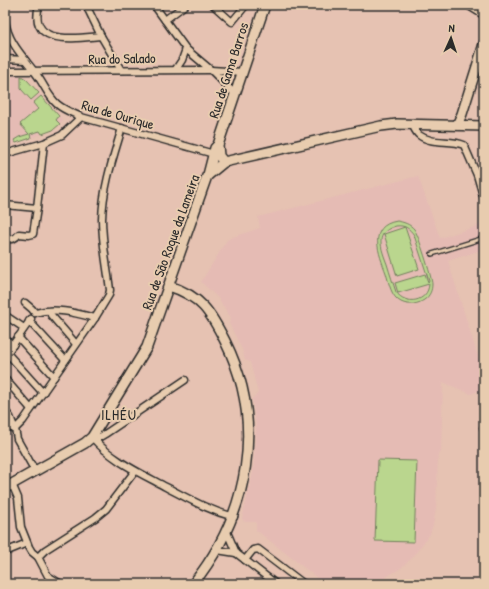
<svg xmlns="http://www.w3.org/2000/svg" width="489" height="589" font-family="'Patrick Hand',sans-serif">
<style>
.built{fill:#e5bbb4}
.green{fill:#bad68e;stroke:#72805c;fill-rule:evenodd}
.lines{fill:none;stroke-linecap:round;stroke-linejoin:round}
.lane-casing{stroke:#2b2b2b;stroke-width:6}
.street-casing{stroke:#2b2b2b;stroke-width:9}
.secondary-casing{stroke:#2b2b2b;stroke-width:12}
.primary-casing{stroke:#2b2b2b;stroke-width:13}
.lane{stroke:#e8ccaf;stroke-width:3}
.street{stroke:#e8ccaf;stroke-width:6}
.secondary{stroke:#e8ccaf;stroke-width:9}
.primary{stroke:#e8ccaf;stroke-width:10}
.labels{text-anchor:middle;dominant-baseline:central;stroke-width:4;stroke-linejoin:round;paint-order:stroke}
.street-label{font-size:14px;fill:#2b2b2b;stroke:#e8ccaf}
.neighbourhood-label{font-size:15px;letter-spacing:1px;fill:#2b2b2b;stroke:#e8ccaf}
</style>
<rect width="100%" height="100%" fill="#e6c2b2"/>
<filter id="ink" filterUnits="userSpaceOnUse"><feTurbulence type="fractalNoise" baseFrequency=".025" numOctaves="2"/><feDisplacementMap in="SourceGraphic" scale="8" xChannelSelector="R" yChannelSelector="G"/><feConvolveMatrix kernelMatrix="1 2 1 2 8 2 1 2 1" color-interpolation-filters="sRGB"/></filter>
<g filter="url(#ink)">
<g class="built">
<path d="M21,76L25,77L63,120L57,127L51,131L5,147V77Z"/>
<path d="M418,176L440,238L484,224V249L448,261L484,376V389L471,394L443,382L441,452L438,456L436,509L433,525L430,534L412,558L401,568L374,584H325L256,530V522H245L242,519L253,472L256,427L252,399L258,393L250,362L245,360L242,349L229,323L231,318L218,298L201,282L227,240L233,237L260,228L258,217Z"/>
</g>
<g class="green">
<path d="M21,76L26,79L39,93L31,100L21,89Z"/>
<path d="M41,96L59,116L56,120L60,124L53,130L42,134L40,131L30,134L31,138L16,143L14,140L19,137L29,134L20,124L38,109L33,103Z"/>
<path d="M397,221C403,222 410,224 414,229C418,233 432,278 432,284C432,290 430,296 424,300C418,304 409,306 401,302C391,297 389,283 386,273C379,254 367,226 397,221ZM396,226C405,225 409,228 414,235L429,281L428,282L425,274L395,283L398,293L429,284C428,302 406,306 396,292C393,283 390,274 387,264C381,248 374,232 396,226Z"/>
<path d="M405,227L419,269L397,276L384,234Z"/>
<path d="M378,460L417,461L414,542L375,541Z"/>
</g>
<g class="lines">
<defs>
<g id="lane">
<path d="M432,254L484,238"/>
<path d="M482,428L484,427"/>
</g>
<g id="street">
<path d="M39,5C28,47 76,38 101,36"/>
<path d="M86,5L101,36L121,70"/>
<path d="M154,5L186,49L211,70"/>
<path d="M213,5L232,22L246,5"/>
<path d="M5,20C8,44 26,59 39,78C45,87 49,97 57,104C64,110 73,113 81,117L214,154"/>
<path d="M165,20L185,5"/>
<path d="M5,59L25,60"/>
<path d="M176,69L182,60L186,49"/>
<path d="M5,71L211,70"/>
<path d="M235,94L211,70L243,72"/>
<path d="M412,124C414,128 416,133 419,135C432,145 451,139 464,145L477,175L484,199"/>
<path d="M5,154L44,143L62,135L81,117"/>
<path d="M5,205L37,208L44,143"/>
<path d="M5,239C12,240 15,239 19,234L29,235L33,234L37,208"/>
<path d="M25,303L32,309L35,313"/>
<path d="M50,311L51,315L76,344"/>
<path d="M35,313C55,307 76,313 95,318"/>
<path d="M6,316L24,328"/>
<path d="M29,321L65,360"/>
<path d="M18,337L54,377"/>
<path d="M5,339L13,345"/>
<path d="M7,353L43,393"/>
<path d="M5,356L31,319"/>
<path d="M5,379L31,409"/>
<path d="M5,411L10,417L15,429"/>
<path d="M5,426L15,429"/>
<path d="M92,437C111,460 140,473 166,487C189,499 208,510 234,517"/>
<path d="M92,437H100L105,434L185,380"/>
<path d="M35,471L17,439L15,429L23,421L95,318L109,295L110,290C107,266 102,242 102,219C103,187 113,158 122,128"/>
<path d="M12,484L18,498L21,527L29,547L32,552L38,557L48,576L61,584"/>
<path d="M227,532L236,553L276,584"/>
<path d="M217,550L236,553"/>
<path d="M5,552L27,543"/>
<path d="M38,557L45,550L95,518L106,509L135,471"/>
<path d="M245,560L253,550L258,549L304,584"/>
</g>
<g id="secondary">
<path d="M457,125L462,114L484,44"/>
<path d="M224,162L219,156L218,145L265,5"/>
<path d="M208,175L215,148L217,146"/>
<path d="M169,286C201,296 211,313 225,341C266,423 249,514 193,584"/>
<path d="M5,488L85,443L92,437L147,347L207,176L224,162L381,126L397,124L484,126"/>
</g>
<path id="primary" d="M471,5L484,13"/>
</defs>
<use href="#lane" class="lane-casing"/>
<use href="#street" class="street-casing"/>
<use href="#secondary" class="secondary-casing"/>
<use href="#primary" class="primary-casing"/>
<use href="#lane" class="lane"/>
<use href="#street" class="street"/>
<use href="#secondary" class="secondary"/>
<use href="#primary" class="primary"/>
</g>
</g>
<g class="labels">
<g class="street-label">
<text transform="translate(122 58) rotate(-1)">Rua do Salado</text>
<text transform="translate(228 70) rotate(-72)">Rua de Gama Barros</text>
<text transform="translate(118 114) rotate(16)">Rua de Ourique</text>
<text transform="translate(170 242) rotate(-70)">Rua de São Roque da Lameira</text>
</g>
<g class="neighbourhood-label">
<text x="119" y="414">ILHÉU</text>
</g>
</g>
<rect width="489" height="589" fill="none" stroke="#e8ccaf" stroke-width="20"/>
<rect x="10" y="10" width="469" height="569" fill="none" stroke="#2b2b2b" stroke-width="1.5" filter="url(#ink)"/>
<g transform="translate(451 38) rotate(3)" stroke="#e8ccaf" stroke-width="3" paint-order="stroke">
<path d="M0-3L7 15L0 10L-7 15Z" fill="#2b2b2b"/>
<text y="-6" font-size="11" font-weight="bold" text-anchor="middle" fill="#2b2b2b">N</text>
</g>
</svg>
